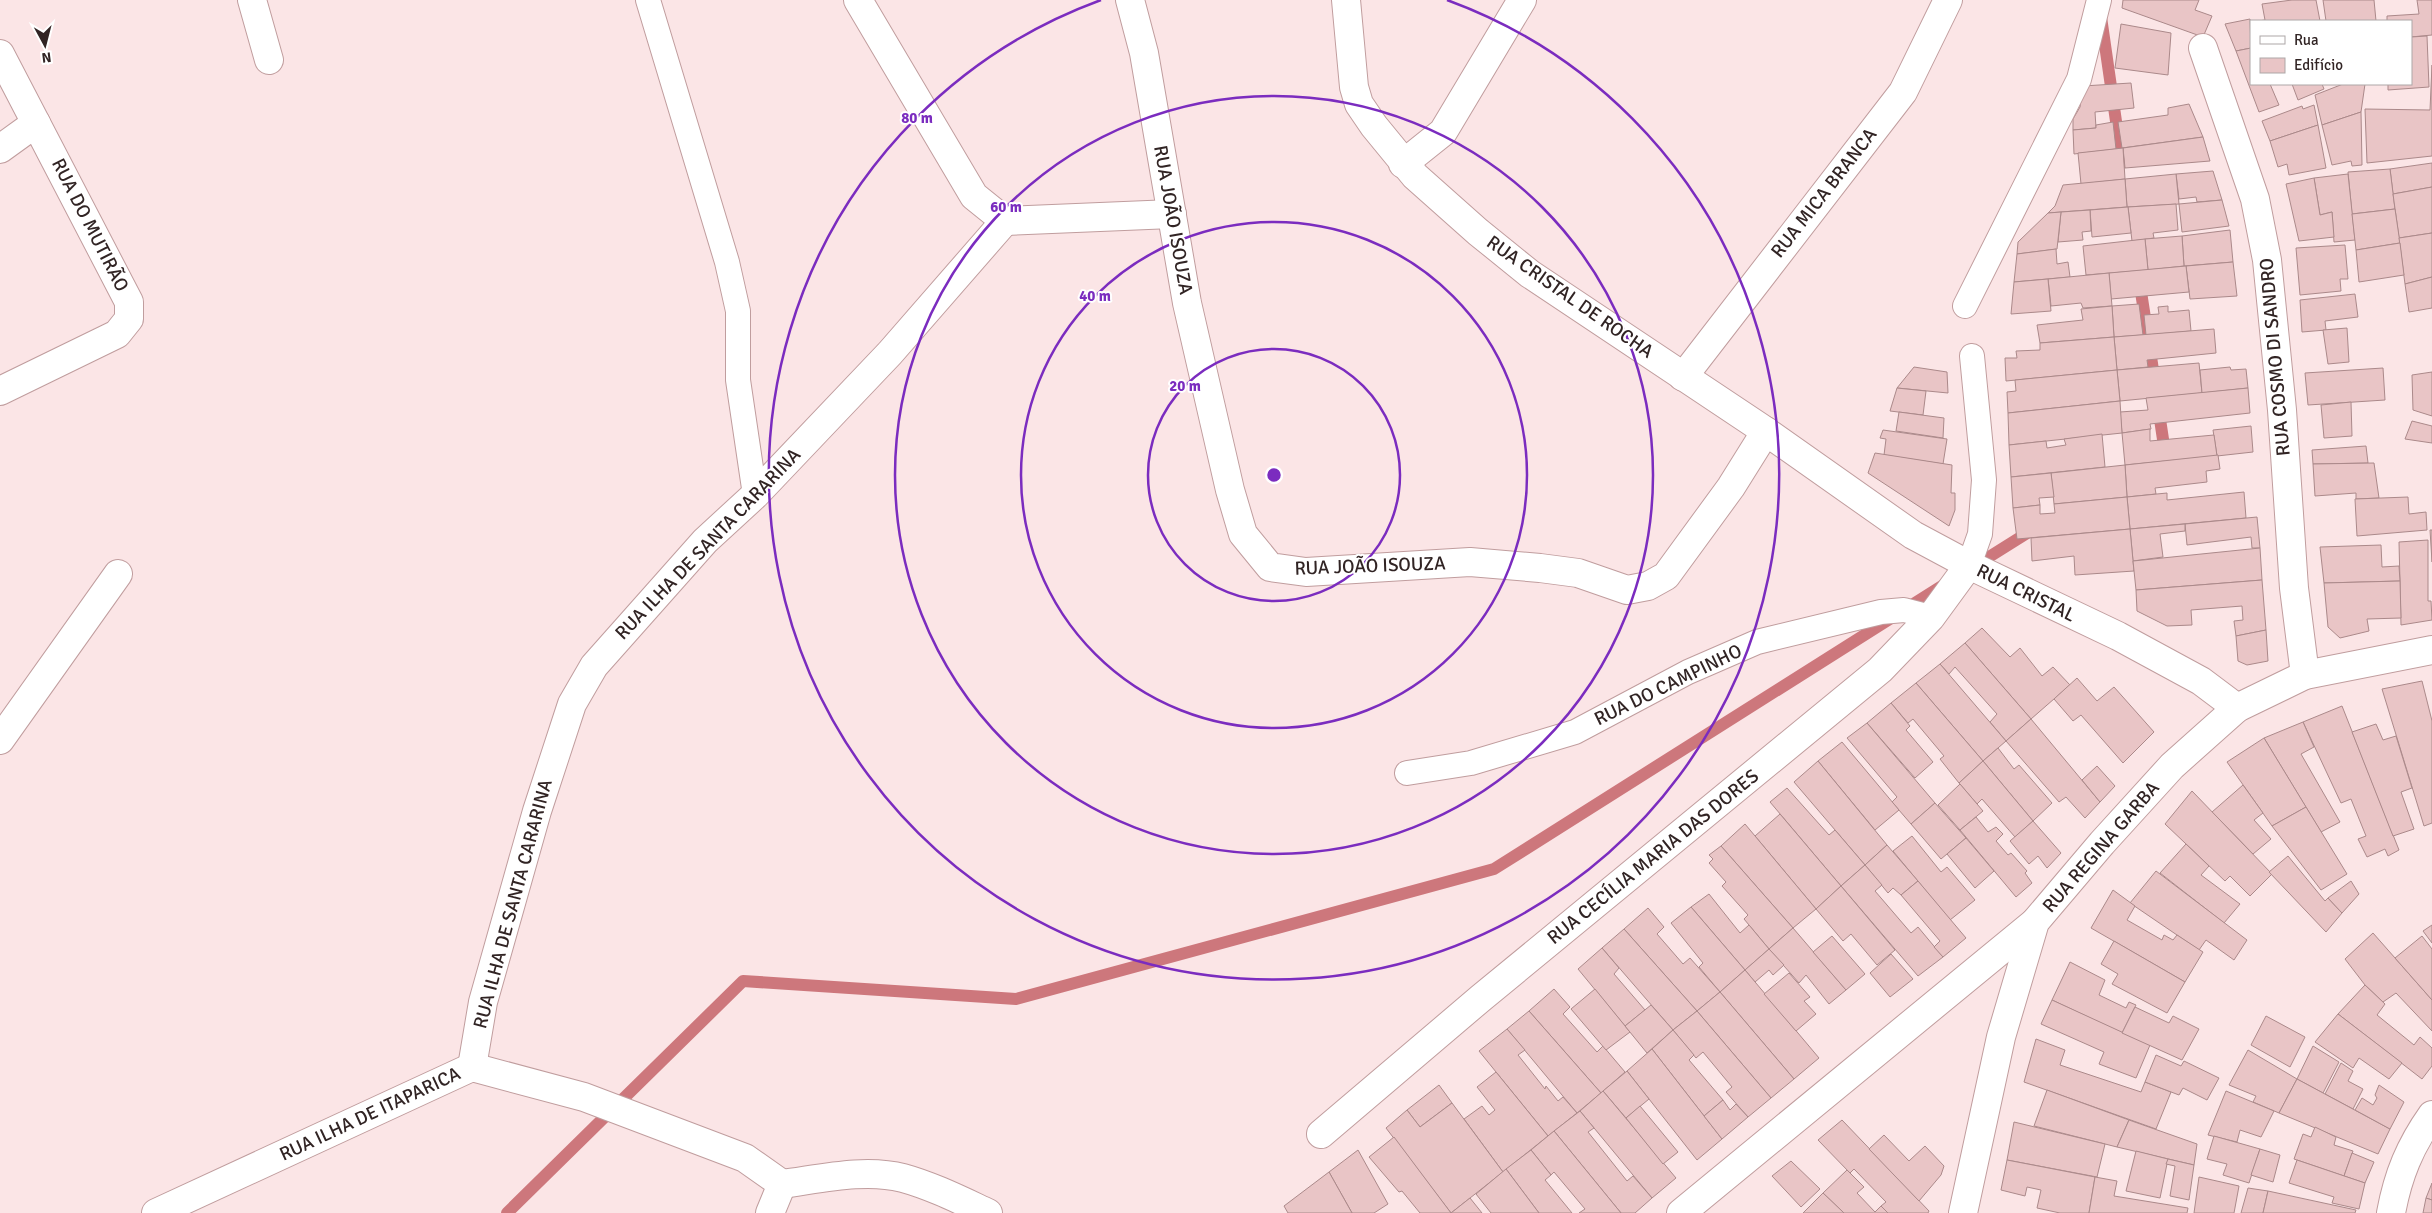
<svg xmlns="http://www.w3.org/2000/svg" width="2432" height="1213" font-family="Signika,sans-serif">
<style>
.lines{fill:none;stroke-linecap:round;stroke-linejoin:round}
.stream{stroke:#cd777c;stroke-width:12}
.building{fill:#e9c5c6;stroke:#ab898a}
.service-casing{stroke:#c09d9e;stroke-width:26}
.minor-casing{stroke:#c09d9e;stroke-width:30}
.service{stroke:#fff;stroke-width:24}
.minor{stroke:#fff;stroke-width:28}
.ring{fill:none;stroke:#7b2cbf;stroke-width:2.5}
.labels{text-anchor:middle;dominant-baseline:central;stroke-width:4;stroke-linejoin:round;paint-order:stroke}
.street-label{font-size:19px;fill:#312424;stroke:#fff}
.centre{fill:#7b2cbf;stroke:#fff;stroke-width:2.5}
.ring-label{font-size:15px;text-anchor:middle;font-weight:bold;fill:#7b2cbf;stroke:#fff;stroke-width:4;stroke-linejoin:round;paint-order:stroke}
</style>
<rect width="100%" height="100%" fill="#fbe5e6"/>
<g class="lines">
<g class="stream">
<path d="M2101,17L2122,163"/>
<path d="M2139,279L2155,383"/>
<path d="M2157,451L2164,446L2158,406"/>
<path d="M1973,567L2032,530"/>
<path d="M507,1213L743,981L1016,999L1494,869L1945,584"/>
</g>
</g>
<g class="building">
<path d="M2123,0H2199L2195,10L2212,16L2203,37L2122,8Z"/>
<path d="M2292,0H2316L2320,21H2258L2265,20L2262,4Z"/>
<path d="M2323,0H2374L2376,21H2326Z"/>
<path d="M2417,0H2432V35L2411,37V21H2387V16L2419,14Z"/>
<path d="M2250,19L2251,48L2236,51L2225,24Z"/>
<path d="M2121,24L2171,33L2168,75L2115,68Z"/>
<path d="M2427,36L2429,87L2388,90V84H2411V37Z"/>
<path d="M2251,48V84H2270L2279,105L2259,112L2236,51Z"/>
<path d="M2432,65V156L2367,163L2365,109L2430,110Z"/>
<path d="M2131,83L2134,108L2095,112L2096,128L2073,130V119L2080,107L2083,86Z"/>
<path d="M2292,84H2322L2324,89L2298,100Z"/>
<path d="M2343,84H2365L2361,112L2322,125L2315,95Z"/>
<path d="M2189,104L2203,137L2122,148L2118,122L2168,115V108Z"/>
<path d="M2314,105L2318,125L2270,141L2262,121L2302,106L2303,109Z"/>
<path d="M2361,112L2362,165L2352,166L2351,161L2332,165L2322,125Z"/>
<path d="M2113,122L2116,149L2074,154L2073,130L2096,128V125Z"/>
<path d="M2318,125L2326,168L2289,175L2287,164L2278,167L2270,141Z"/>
<path d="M2203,137L2210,161L2125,168L2123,148Z"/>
<path d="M2123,148L2125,179L2081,184L2078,153Z"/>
<path d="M2432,163V187L2393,194L2390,169Z"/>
<path d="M2390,169L2395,209L2352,214L2348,172Z"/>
<path d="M2213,171L2222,200L2197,202L2196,197L2179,199L2176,174Z"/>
<path d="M2176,174L2179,204L2127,207L2125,179Z"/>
<path d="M2348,174L2355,240L2334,242L2332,212L2320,215L2314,178Z"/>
<path d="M2314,178L2320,215L2332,212L2334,237L2299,241L2286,184Z"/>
<path d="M2125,179L2127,207L2048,213L2055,206L2063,185Z"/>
<path d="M2432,187V233L2399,238L2393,194Z"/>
<path d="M2222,200L2229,226L2182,232L2179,204Z"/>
<path d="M2176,204L2178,230L2153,233L2154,238L2132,241L2128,207Z"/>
<path d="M2128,207L2131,233L2092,237L2090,210Z"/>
<path d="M2395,209L2400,243L2356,250L2352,214Z"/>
<path d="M2090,210L2091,231L2082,232L2083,240L2058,242L2061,212Z"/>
<path d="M2061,212L2057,249L2017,254L2018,242L2048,213Z"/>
<path d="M2230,230L2233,262L2184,266L2182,236Z"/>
<path d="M2432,233V277L2405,284L2399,238Z"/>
<path d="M2182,236L2184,266L2148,270L2145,239Z"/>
<path d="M2145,239L2148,270L2086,275L2083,246Z"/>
<path d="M2400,243L2404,275L2359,282L2356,250Z"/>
<path d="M2345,245L2348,279H2340L2341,291L2300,295L2296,248Z"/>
<path d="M2056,249L2057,264L2068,262L2070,277L2014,282L2017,254Z"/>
<path d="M2233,262L2237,296L2190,299L2186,266Z"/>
<path d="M2186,266L2189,292L2111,299L2109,273Z"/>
<path d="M2109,273L2112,306L2083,308L2081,303L2051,306L2048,279Z"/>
<path d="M2432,277V308L2409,312L2405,284Z"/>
<path d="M2048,279L2051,311L2011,314L2014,282Z"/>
<path d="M2355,294L2358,317L2325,321L2326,330L2302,332L2300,300Z"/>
<path d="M2139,304L2143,335L2114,337L2112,306Z"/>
<path d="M2112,306L2114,337L2040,343L2037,325L2083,320L2081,309Z"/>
<path d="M2168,306V312L2189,310L2191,331L2146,335L2144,315L2159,314L2158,307Z"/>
<path d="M2347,328L2349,362L2328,364L2323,330Z"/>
<path d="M2214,329L2216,353L2147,360L2148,367L2117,370L2114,337Z"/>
<path d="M2114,337L2117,370L2006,381L2005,358H2017L2016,351L2040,350V343Z"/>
<path d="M2199,363L2202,393L2120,401L2117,370Z"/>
<path d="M1914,367L1947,372L1948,393L1897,388Z"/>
<path d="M2230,367L2231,370L2246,369L2248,388L2202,393L2200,370Z"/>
<path d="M2383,368L2385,400L2308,405L2305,373Z"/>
<path d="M2117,370L2120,401L2008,413L2007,392L2016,391L2015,380Z"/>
<path d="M2432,372V416L2413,410L2412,375Z"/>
<path d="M1897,388L1926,391L1923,415L1890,411Z"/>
<path d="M2248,388L2250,413L2150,424L2151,429L2122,433L2120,412L2148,410L2146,398Z"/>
<path d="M2120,401L2122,433L2009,445L2008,413Z"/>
<path d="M2351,402L2352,436L2324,438L2321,405Z"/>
<path d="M1899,412L1944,418L1943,438L1896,431Z"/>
<path d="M2412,421L2432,426V443L2405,439Z"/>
<path d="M2251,426L2253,452L2217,456L2213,430Z"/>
<path d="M2150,429V441L2214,435L2217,456L2125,465L2122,433Z"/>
<path d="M1883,430L1947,439L1943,464L1884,455L1886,439L1880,438Z"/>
<path d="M2102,434L2105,467L2011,477L2009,445L2046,441L2047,448L2066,445L2064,439Z"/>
<path d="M2366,446L2368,463L2313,464L2312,450Z"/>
<path d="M1875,453L1952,465L1951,493H1955V510L1949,526L1868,473Z"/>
<path d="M2218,455L2220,469L2206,471L2207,482L2155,488L2156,494L2127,497L2125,465Z"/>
<path d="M2374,463L2379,498L2356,499V493L2315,496L2313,464Z"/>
<path d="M2125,465L2127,497L2054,504L2051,473Z"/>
<path d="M2051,473L2054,497L2039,498L2040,505L2013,508L2011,477Z"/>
<path d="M2244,492L2246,518L2130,529L2127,497L2167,493V500Z"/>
<path d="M2127,497L2130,529L2017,539L2013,508L2040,505V514L2055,513L2054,504Z"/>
<path d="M2408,497L2409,514L2426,512L2427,530L2357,536L2355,499Z"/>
<path d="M2257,517L2260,548H2252L2251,537L2187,545L2185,524Z"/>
<path d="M2185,524V531L2160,534L2163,557L2133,561L2130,529Z"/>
<path d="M2130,529L2134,571L2075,575L2074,556L2032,561L2031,538Z"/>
<path d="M2430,530H2432V562Z"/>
<path d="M2428,540V601H2431L2432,620L2401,625L2399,542Z"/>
<path d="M2381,545L2382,567L2399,566L2400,581L2324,583L2320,547Z"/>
<path d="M2260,548L2262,580L2136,590L2133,561Z"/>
<path d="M2262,580L2266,630L2236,636L2234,621L2243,620L2242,606L2191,610L2192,625L2167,626L2137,611L2136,590Z"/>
<path d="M2400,581L2401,618L2367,619L2369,631L2340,638L2328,627L2324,583Z"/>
<path d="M1982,628L2010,657L2020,648L2042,676L2053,667L2070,685L2031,719L1965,643Z"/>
<path d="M2266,630L2268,661L2247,665L2238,661L2236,636Z"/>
<path d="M1965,643L2031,719L2006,741L1990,722L1997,714L1955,667L1949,674L1940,664Z"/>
<path d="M1940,664L2006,741L1983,761L1916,683Z"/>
<path d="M2077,678L2097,701L2114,687L2154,732L2123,763L2081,715L2073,721L2054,699Z"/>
<path d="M2422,681L2432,721V823L2424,826L2382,689Z"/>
<path d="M1916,683L1983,761L1959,783L1940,759L1944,756L1913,719L1908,723L1891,703Z"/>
<path d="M1891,703L1910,726L1906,730L1933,762L1915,778L1867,723Z"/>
<path d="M2342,706L2399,850L2388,856L2385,849L2367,857L2358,839L2366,836L2351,799L2341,803L2303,722Z"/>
<path d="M2031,719L2100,802L2085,818L2066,797L2059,802L2006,741Z"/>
<path d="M2303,722L2314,747L2301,754L2340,822L2321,832L2264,738Z"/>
<path d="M1867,723L1935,803L1911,824L1892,802L1897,797L1847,738Z"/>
<path d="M2376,724L2383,740L2396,736L2412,788L2401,792L2414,829L2393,836L2352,732Z"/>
<path d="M2264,738L2306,807L2272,826L2227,762Z"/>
<path d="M1842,742L1899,810L1875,830L1818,761Z"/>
<path d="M1998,748L2014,769L2019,765L2052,803L2033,821L1983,761Z"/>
<path d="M1818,761L1887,845L1865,865L1794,782Z"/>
<path d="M1983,761L2033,821L2015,837L1982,799L1977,804L1959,783Z"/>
<path d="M2097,766L2115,786L2100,802L2082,780Z"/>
<path d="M1960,784L1983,811L1960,830L1938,805Z"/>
<path d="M2243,785L2263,813L2254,820L2271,839L2253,854L2212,812Z"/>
<path d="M1787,788L1829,835L1835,830L1865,865L1841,886L1770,802Z"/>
<path d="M2192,791L2272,874L2250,896L2230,876L2225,881L2165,824Z"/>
<path d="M1935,803L1966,838L1941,859L1911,824Z"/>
<path d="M2306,807L2347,874L2321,890L2272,826Z"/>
<path d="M1780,814L1841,886L1816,909L1755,836Z"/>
<path d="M1976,817L1988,832L1996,827L2003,834L1996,841L2008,855L2011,853L2027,871L2025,873L2032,883L2016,897L1960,830Z"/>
<path d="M2033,821L2061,853L2047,868L2038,856L2029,864L2010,841Z"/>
<path d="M1745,824L1816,909L1793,928L1721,846Z"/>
<path d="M1912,836L1941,872L1947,867L1975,900L1950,920L1893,851Z"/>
<path d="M1966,838L1994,871L1975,888L1947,854Z"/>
<path d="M2186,844L2209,866L2201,875L2240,904L2224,923L2160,873Z"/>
<path d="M1887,845L1918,881L1901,895L1893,888L1888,893L1865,865Z"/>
<path d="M1721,846L1793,928L1769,949L1744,919L1748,915L1722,886L1726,882L1709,863L1713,859L1709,855Z"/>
<path d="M2288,856L2325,901L2328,898L2342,913L2326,932L2269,872Z"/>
<path d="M1865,865L1882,885L1875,891L1911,933L1918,927L1943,957L1918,976L1841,886Z"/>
<path d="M2156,871L2247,940L2234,960L2206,940L2199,950L2130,903Z"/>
<path d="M1918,881L1966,938L1943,957L1934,947L1940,941L1901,895Z"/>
<path d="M2351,881L2359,894L2342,913L2328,898Z"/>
<path d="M1841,886L1895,950L1877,965L1851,934L1843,941L1816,909Z"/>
<path d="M2113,890L2135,906L2127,920L2162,940L2164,935L2173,940L2177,935L2203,952L2185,982L2091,928Z"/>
<path d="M1709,894L1740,933L1749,925L1769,949L1745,970L1691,907Z"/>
<path d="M1691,907L1745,970L1720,992L1699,967L1703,963L1671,923Z"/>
<path d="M1648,908L1664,927L1657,934L1683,964L1690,958L1720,992L1697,1011L1624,929Z"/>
<path d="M2432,925V943L2423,931Z"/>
<path d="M1793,928L1846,990L1829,1004L1806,975L1799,983L1769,949Z"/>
<path d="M1624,929L1697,1011L1673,1030L1602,948Z"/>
<path d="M2373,933L2432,1000V1031L2396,993L2383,1002L2365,985L2345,959Z"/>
<path d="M1832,936L1865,974L1846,990L1813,952Z"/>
<path d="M2422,936L2432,949V1000L2395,958Z"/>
<path d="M2114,941L2185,982L2167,1013L2112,984L2118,974L2101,964Z"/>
<path d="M1602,948L1619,968L1614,974L1645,1010L1625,1026L1578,969Z"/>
<path d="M1769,949L1784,965L1773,975L1769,970L1755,982L1745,970Z"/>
<path d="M1891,954L1913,979L1890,997L1870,973Z"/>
<path d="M2070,962L2105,980L2099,995L2126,1008L2129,1002L2136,1005L2122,1033L2052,1000Z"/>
<path d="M1745,970L1819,1058L1794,1079L1720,992Z"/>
<path d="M1789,973L1810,997L1804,1001L1816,1014L1796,1031L1764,994Z"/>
<path d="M2365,985L2385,1004L2377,1015L2414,1045L2420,1037L2432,1048V1066L2422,1079L2338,1014Z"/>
<path d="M1554,989L1570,1007L1563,1014L1597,1052L1603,1046L1625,1072L1601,1093L1529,1011Z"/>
<path d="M1595,989L1630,1032L1606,1050L1571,1009Z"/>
<path d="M1720,992L1794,1079L1771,1098L1697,1011Z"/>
<path d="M2052,1000L2150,1045L2136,1078L2099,1064L2104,1052L2041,1024Z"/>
<path d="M1651,1005L1673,1030L1647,1053L1625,1026Z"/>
<path d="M2135,1007L2169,1023L2173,1016L2199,1029L2182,1060L2122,1033Z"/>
<path d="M1529,1011L1601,1093L1577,1113L1507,1029Z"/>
<path d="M1697,1011L1771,1098L1748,1117L1726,1092L1732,1087L1703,1052L1696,1058L1673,1030Z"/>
<path d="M2338,1014L2402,1063L2389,1079L2359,1058L2353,1068L2315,1042Z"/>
<path d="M2266,1016L2305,1037L2290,1067L2251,1045Z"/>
<path d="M1507,1029L1525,1050L1518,1055L1545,1089L1546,1086L1558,1101L1563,1097L1577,1113L1548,1136L1479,1051Z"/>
<path d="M1673,1030L1694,1055L1689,1060L1723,1100L1704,1116L1652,1049Z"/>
<path d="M2036,1039L2065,1050L2060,1065L2141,1092L2145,1082L2171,1092L2156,1129L2024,1082Z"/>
<path d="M2313,1046L2339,1062L2323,1093L2297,1079Z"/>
<path d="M1652,1049L1722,1139L1697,1160L1627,1071Z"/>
<path d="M2248,1050L2297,1079L2279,1113L2253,1102L2256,1096L2229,1085Z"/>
<path d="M2156,1055L2181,1066L2184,1061L2219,1078L2207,1100L2183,1088L2179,1095L2145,1082Z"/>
<path d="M2341,1063L2353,1071L2348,1081L2363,1089L2353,1109L2325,1094Z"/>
<path d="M1627,1071L1649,1099L1626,1118L1603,1091Z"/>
<path d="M1496,1072L1548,1136L1503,1172L1464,1119L1482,1106L1489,1115L1495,1110L1477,1087Z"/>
<path d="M2297,1079L2390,1129L2378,1154L2279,1113Z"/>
<path d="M1439,1085L1452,1103L1420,1127L1407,1110Z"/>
<path d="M2379,1085L2404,1102L2390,1129L2355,1110L2362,1098L2373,1105L2377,1098L2375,1095Z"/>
<path d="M2047,1090L2129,1120L2117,1147L2034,1126Z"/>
<path d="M1603,1091L1676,1178L1652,1198L1580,1111Z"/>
<path d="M2226,1091L2274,1111L2261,1137L2240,1130L2237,1142L2208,1135Z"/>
<path d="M1723,1100L1730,1110L1736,1104L1748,1117L1722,1139L1704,1116Z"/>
<path d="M1452,1103L1503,1172L1451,1213L1386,1128L1407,1110L1420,1127Z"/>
<path d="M1640,1106L1678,1152L1663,1164L1626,1118Z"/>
<path d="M1580,1111L1594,1128L1588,1132L1627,1181L1633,1176L1652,1198L1635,1213H1621L1554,1131Z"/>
<path d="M1842,1120L1929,1211L1928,1213H1888L1881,1206L1886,1202L1854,1169L1850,1173L1818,1140Z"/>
<path d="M2129,1120L2197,1144L2194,1165L2117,1147Z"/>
<path d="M2014,1122L2105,1144L2097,1177L2007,1160Z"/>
<path d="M2315,1127L2336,1137L2334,1145L2353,1151L2344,1176L2294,1159L2303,1134L2311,1137Z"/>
<path d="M1554,1131L1621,1213H1579L1585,1209L1554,1172L1551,1175L1531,1150Z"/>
<path d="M1884,1135L1909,1161L1925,1146L1944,1166L1941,1175L1919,1201L1869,1149Z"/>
<path d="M2214,1136L2260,1149L2249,1183L2223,1175L2227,1164L2207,1159Z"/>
<path d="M1394,1137L1451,1213H1420L1402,1191L1399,1192L1369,1157Z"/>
<path d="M2260,1149L2280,1155L2273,1182L2251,1175Z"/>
<path d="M1358,1150L1388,1204L1374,1213H1352L1329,1172Z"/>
<path d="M1531,1150L1551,1175L1545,1180L1572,1213H1539L1506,1169Z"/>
<path d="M2136,1151L2168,1159L2160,1198L2126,1191Z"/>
<path d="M2352,1153L2374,1162L2365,1183L2344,1176Z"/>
<path d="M2168,1159L2194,1165L2189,1200L2170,1196L2175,1166L2166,1164Z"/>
<path d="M2007,1160L2095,1177L2089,1213H2060L2037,1208L2041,1190L2027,1187L2025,1196L2001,1190Z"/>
<path d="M2297,1160L2365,1183L2359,1209L2332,1203L2334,1197L2289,1183Z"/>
<path d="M1791,1161L1820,1189L1801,1207L1772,1176Z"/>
<path d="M1506,1169L1539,1213H1491L1476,1194Z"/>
<path d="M1847,1170L1864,1187L1857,1193L1875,1212L1881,1206L1888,1213H1844L1823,1193Z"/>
<path d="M1329,1172L1352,1213H1288L1284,1206Z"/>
<path d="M2095,1177L2117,1181L2114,1196L2188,1208L2187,1213H2089Z"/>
<path d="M2199,1177L2239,1186L2234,1213H2194Z"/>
<path d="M2432,1183V1200L2426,1198Z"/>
<path d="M2248,1188L2268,1191L2263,1213H2241Z"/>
<path d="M2268,1191L2356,1210L2355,1213H2263Z"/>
<path d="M1823,1193L1844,1213H1803Z"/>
<path d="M1470,1198L1482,1213H1451Z"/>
<path d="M2426,1198L2432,1200V1213H2423Z"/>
</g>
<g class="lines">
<defs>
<g id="service">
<path d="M648,0L727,262L738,311V380L755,495"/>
<path d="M1965,306L2079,79L2099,0"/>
<path d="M1969,565L1980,534L1984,480L1972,356"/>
<path d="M1407,773L1471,763L1575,732L1688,672L1757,642L1881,612L1904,610L1931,617"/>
</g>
<g id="minor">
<path d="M252,0L269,60"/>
<path d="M858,0L974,196L1005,221L1172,214"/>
<path d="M1130,0L1144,53L1187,303L1230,490L1243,534L1270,567L1306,572L1470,562L1540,568L1578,573L1627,590L1648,586L1666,576L1731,487L1766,431"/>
<path d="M1346,0L1354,87L1359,104L1374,126L1415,176L1478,232L1530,274L1761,428L1913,535L1969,565L2118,636L2201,681L2237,708"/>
<path d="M2203,48L2255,199L2267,260L2282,410L2294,588L2305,675"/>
<path d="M0,54L129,302V319L117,334L0,391"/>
<path d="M0,149L36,123"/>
<path d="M1403,164L1443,132L1522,0"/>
<path d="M1683,377L1903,92L1948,0"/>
<path d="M0,740L118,574"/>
<path d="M472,1067L483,1002L537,811L572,704L594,666L705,541L755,495L890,353L1005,221"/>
<path d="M1321,1134L1481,998L1880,670L1931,617L1969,565"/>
<path d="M782,1184C820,1179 865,1168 903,1178C932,1186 960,1200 988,1213"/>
<path d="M156,1213L472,1067L584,1097L745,1158L782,1184"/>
<path d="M770,1213L782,1184"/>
<path d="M1681,1213L2035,922"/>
<path d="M1963,1213L2001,1037L2035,922L2102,843L2172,766L2237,708L2305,675L2432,650"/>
<path d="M2391,1213C2398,1175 2410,1146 2432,1115"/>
</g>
</defs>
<use href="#service" class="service-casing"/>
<use href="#minor" class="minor-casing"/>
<use href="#service" class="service"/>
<use href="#minor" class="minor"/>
</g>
<g class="ring">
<circle cx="1274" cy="475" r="126"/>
<circle cx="1274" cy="475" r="253"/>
<circle cx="1274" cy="475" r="379"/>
<path d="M1447 0A505 505 0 1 1 1101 0"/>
</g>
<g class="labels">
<g class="street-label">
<text transform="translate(1824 193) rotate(-52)">RUA MICA BRANCA</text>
<text transform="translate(1173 220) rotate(80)">RUA JOÃO ISOUZA</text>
<text transform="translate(90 225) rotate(63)">RUA DO MUTIRÃO</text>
<text transform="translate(1570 297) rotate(35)">RUA CRISTAL DE ROCHA</text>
<text transform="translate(2275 357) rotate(-95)">RUA COSMO DI SANDRO</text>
<text transform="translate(708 544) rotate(-46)">RUA ILHA DE SANTA CARARINA</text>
<text transform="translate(1370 566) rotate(-2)">RUA JOÃO ISOUZA</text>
<text transform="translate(2026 593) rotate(26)">RUA CRISTAL</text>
<text transform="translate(1668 685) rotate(-26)">RUA DO CAMPINHO</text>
<text transform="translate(2101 847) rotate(-49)">RUA REGINA GARBA</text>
<text transform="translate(1653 857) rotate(-39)">RUA CECÍLIA MARIA DAS DORES</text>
<text transform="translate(513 904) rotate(-75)">RUA ILHA DE SANTA CARARINA</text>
<text transform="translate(370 1114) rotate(-25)">RUA ILHA DE ITAPARICA</text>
</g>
</g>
<circle cx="1274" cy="475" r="8" class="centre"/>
<g class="ring-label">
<text x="917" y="123">80 m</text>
<text x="1006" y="212">60 m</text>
<text x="1095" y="301">40 m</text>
<text x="1185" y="391">20 m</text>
</g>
<rect x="2250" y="20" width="162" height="65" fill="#ffffff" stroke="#ada7a7"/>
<rect x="2260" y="36" width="25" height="8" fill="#ffffff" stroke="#ada7a7"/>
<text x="2294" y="45" font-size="15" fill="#312424">Rua</text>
<rect x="2260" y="58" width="25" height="15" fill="#e9c5c6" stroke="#ada7a7"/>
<text x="2294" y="70" font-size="15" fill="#312424">Edifício</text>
<g transform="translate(45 45) rotate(173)" stroke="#ffffff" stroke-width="4" paint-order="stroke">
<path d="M0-4L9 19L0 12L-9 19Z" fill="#312424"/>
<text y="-8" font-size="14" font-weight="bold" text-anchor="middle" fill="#312424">N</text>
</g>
</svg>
